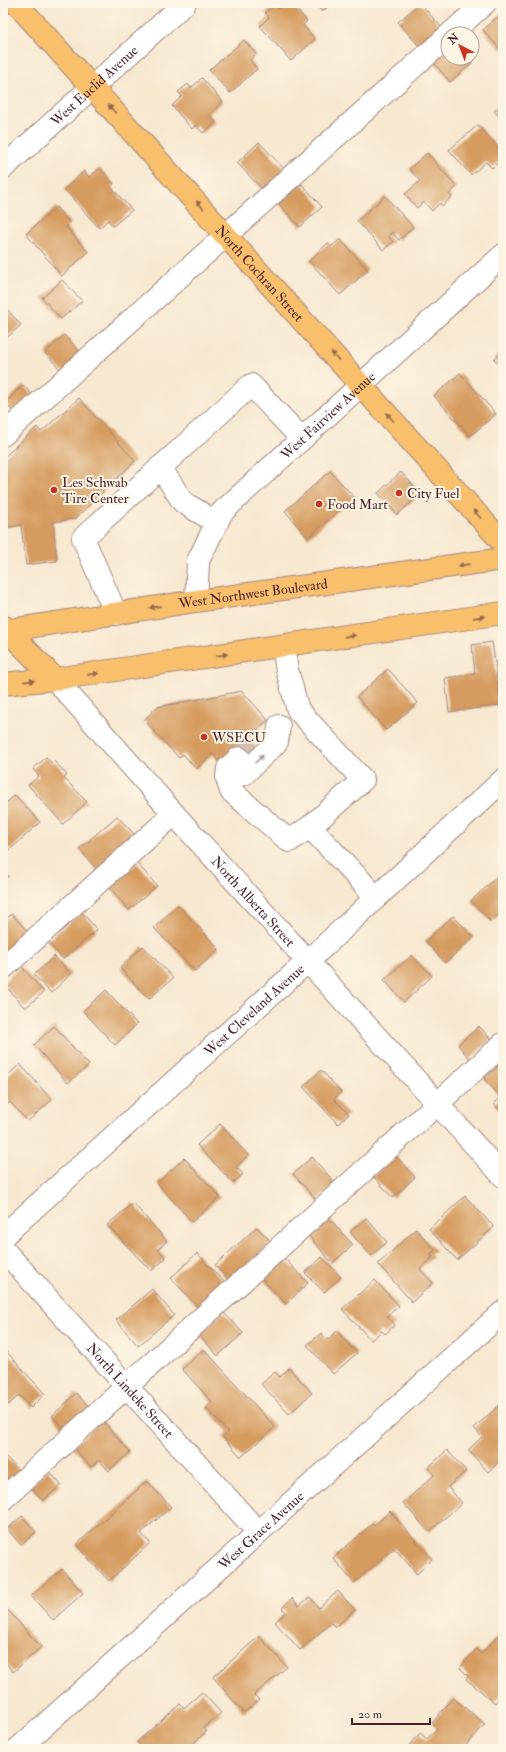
<svg xmlns="http://www.w3.org/2000/svg" width="506" height="1752" font-family="'IM FELL Double Pica',serif">
<style>
.building{fill:#d59b5f}
.lines{fill:none;stroke-linecap:round;stroke-linejoin:round}
.minor-tunnel{stroke:#d4c0af;stroke-width:22;stroke-dasharray:22 11;stroke-linecap:butt}
.minor-casing{stroke:#a0847e;stroke-width:24}
.major-casing{stroke:#a0847e;stroke-width:24}
.minor{stroke:#fff;stroke-width:22}
.major{stroke:#f8bf6c;stroke-width:22}
.oneway{fill:#986748}
.oneway2{fill:#ae9aa0}
.poi-dot{fill:#c8321e;stroke:#fcf5e5;stroke-width:1.5}
.labels{text-anchor:middle;dominant-baseline:central;stroke-width:4;stroke-linejoin:round;paint-order:stroke}
.street-label{font-size:14px;fill:#4a1f2b;stroke:#fcf5e5}
.poi-label{font-size:14px;fill:#4a1f2b;stroke:#fcf5e5;text-anchor:start}
</style>
<rect width="100%" height="100%" fill="#fcf5e5"/>
<filter id="ink" filterUnits="userSpaceOnUse"><feTurbulence type="fractalNoise" baseFrequency=".025" numOctaves="2"/><feDisplacementMap in="SourceGraphic" scale="8" xChannelSelector="R" yChannelSelector="G"/><feConvolveMatrix kernelMatrix="1 2 1 2 8 2 1 2 1" color-interpolation-filters="sRGB"/></filter>
<filter id="wash" filterUnits="userSpaceOnUse"><feTurbulence type="fractalNoise" baseFrequency=".012" numOctaves="4" result="noise"/><feDisplacementMap in="SourceGraphic" scale="16" xChannelSelector="R" yChannelSelector="G"/><feGaussianBlur stdDeviation="0.9" result="paint"/><feColorMatrix in="noise" values="0 0 0 0 0 0 0 0 0 0 0 0 0 0 0 0 0 1.4 0 .05"/><feComposite in="paint" operator="in"/></filter>
<g filter="url(#wash)">
<rect width="100%" height="100%" fill="#f7e8d0"/>
<g id="blocks">
<g class="building">
<path d="M285,3H291L307,21L303,25L315,39L291,61L260,26L269,17L265,13L275,4L279,9Z"/>
<path d="M314,3H332L322,12Z"/>
<path d="M420,3L442,28L420,47L398,22Z"/>
<path d="M503,12V48L501,50L483,30Z"/>
<path d="M244,40L256,54L250,60L257,69L230,93L209,70Z"/>
<path d="M448,49V58H468L472,63L450,82L433,62Z"/>
<path d="M202,78L223,102L209,114L216,122L203,133L196,125L192,129L172,106L182,96L178,92L188,84L191,88Z"/>
<path d="M503,103V121L494,111Z"/>
<path d="M478,125L503,153V158L492,168L486,162L471,175L449,150Z"/>
<path d="M259,142L285,170L263,190L237,163Z"/>
<path d="M427,153L457,187L449,194L452,197L442,206L440,203L432,211L424,202L417,208L405,194L420,181L409,169Z"/>
<path d="M100,168L114,184L111,187L132,210L113,226L108,220L99,228L64,189L84,171L89,177Z"/>
<path d="M302,184L322,207L300,227L279,204Z"/>
<path d="M385,196L413,227L399,240L392,232L388,236L393,242L383,250L357,221Z"/>
<path d="M56,207L70,223L66,227L88,252L62,276L26,234Z"/>
<path d="M340,239L368,270L340,295L309,261L328,243L331,247Z"/>
<path d="M62,280L82,301L61,319L42,298Z"/>
<path d="M5,307L21,325L3,341V308Z"/>
<path d="M64,335L82,354L63,372L45,353Z"/>
<path d="M503,351V369L494,359Z"/>
<path d="M460,373L496,414L470,436L434,396Z"/>
<path d="M23,385L35,398L16,415L5,403Z"/>
<path d="M79,398L135,461L75,519L53,522L57,561L26,565L21,525L3,528V458L37,427L41,432Z"/>
<path d="M330,471L354,497L308,538L285,511Z"/>
<path d="M401,472L421,494L397,515L378,493Z"/>
<path d="M492,642L501,705L449,712L445,678L475,674L472,645Z"/>
<path d="M388,669L418,703L386,730L357,697Z"/>
<path d="M242,691L268,720L220,763L213,754L196,769L183,754L179,758L144,720L157,707Z"/>
<path d="M46,757L52,763L54,761L67,775L64,778L87,802L63,824L28,785L39,776L33,769Z"/>
<path d="M15,795L40,822L10,850L3,843V799L6,803Z"/>
<path d="M117,816L137,837L98,871L79,849Z"/>
<path d="M137,863L157,886L129,910L109,887Z"/>
<path d="M3,869L9,876L3,881Z"/>
<path d="M499,875L503,880V911L491,922L471,901Z"/>
<path d="M178,905L219,949L195,971L154,928Z"/>
<path d="M82,912L97,930L63,959L47,941Z"/>
<path d="M12,914L28,932L3,953V921Z"/>
<path d="M453,916L474,937L445,963L425,941Z"/>
<path d="M143,946L173,978L149,999L120,968Z"/>
<path d="M412,955L432,976L404,1002L384,980Z"/>
<path d="M54,956L71,974L51,993L34,975Z"/>
<path d="M21,966L44,992L25,1008L3,983Z"/>
<path d="M106,990L137,1024L115,1045L83,1011Z"/>
<path d="M54,1026L89,1065L68,1083L34,1045Z"/>
<path d="M479,1026L491,1039L470,1059L458,1045Z"/>
<path d="M503,1062V1114L494,1104L501,1097L484,1079Z"/>
<path d="M20,1064L52,1100L28,1121L10,1102L3,1109V1080Z"/>
<path d="M321,1070L341,1092L334,1099L349,1114L338,1124L303,1087Z"/>
<path d="M220,1124L248,1155L236,1167L243,1174L233,1183L197,1145Z"/>
<path d="M395,1155L415,1177L393,1198L373,1176Z"/>
<path d="M312,1157L336,1184L317,1201L293,1174Z"/>
<path d="M184,1158L220,1197L192,1222L157,1183Z"/>
<path d="M465,1196L494,1227L457,1260L429,1229Z"/>
<path d="M133,1203L167,1241L158,1249L166,1258L151,1271L107,1225Z"/>
<path d="M329,1218L353,1245L332,1263L309,1236Z"/>
<path d="M366,1218L387,1242L371,1256L350,1232Z"/>
<path d="M257,1227L272,1243L229,1281L215,1265Z"/>
<path d="M416,1229L435,1250L430,1255L433,1257L420,1269L433,1283L412,1302L378,1264Z"/>
<path d="M197,1253L225,1283L199,1308L171,1278Z"/>
<path d="M322,1257L341,1277L324,1292L305,1273Z"/>
<path d="M284,1258L308,1283L286,1304L262,1279Z"/>
<path d="M375,1280L399,1306L387,1316L395,1325L385,1334L382,1331L371,1340L342,1309Z"/>
<path d="M152,1289L174,1315L138,1346L116,1320Z"/>
<path d="M223,1312L243,1333L218,1356L199,1335Z"/>
<path d="M337,1331L357,1353L333,1374L307,1345L321,1333L327,1340Z"/>
<path d="M3,1348L45,1394L31,1408L19,1395L9,1405L3,1398Z"/>
<path d="M204,1349L275,1427L241,1457L223,1437L228,1432L206,1408L212,1402L182,1369Z"/>
<path d="M289,1368L312,1393L289,1414L261,1384L275,1372L280,1377Z"/>
<path d="M76,1393L91,1409L66,1431L52,1416Z"/>
<path d="M503,1402V1467L499,1462L488,1472L468,1450L482,1437L474,1428Z"/>
<path d="M102,1420L130,1452L109,1471L99,1460L91,1467L72,1447Z"/>
<path d="M447,1450L466,1471L448,1487L462,1503L429,1532L403,1503L434,1475L428,1468Z"/>
<path d="M3,1454L21,1473L3,1490Z"/>
<path d="M48,1470L61,1485L43,1501L30,1486Z"/>
<path d="M147,1481L171,1507L141,1533L150,1543L109,1581L76,1545Z"/>
<path d="M390,1511L432,1559L417,1574L394,1548L354,1583L333,1558L372,1524L374,1526Z"/>
<path d="M22,1516L36,1532L21,1545L7,1529Z"/>
<path d="M62,1569L83,1593L53,1620L31,1596Z"/>
<path d="M338,1591L355,1610L336,1627L331,1623L300,1650L275,1622L286,1612L282,1608L292,1598L299,1606L310,1597L319,1608Z"/>
<path d="M3,1605L41,1647L13,1672L3,1660Z"/>
<path d="M502,1631L503,1693L495,1703L466,1679L468,1676L460,1668L476,1649L481,1654Z"/>
<path d="M259,1636L287,1667L254,1695L259,1700L244,1713L213,1677Z"/>
<path d="M202,1692L221,1713L203,1728L206,1732L187,1749H144L137,1742L180,1704L184,1708Z"/>
<path d="M453,1698L485,1724L463,1749H406L420,1733L427,1739L437,1728L432,1723Z"/>
</g>
</g>
</g>
<g filter="url(#ink)">
<use href="#blocks" fill-opacity="0" stroke="#a0847e" stroke-width="1"/>
<g class="lines">
<path class="minor-tunnel" d="M239,758L260,738"/>
<defs>
<g id="minor">
<path d="M450,34L485,3"/>
<path id="s1" d="M3,168L185,3"/>
<path d="M3,435L448,36"/>
<path d="M160,467L183,502L217,523"/>
<path id="s2" d="M196,601L198,561L222,512L503,255"/>
<path d="M116,614L83,538L251,385L302,439"/>
<path d="M283,646L287,670L298,710L363,780L310,827L376,897"/>
<path id="s3" d="M55,679L174,814L503,1176"/>
<path d="M239,758L228,768L227,778L231,791L289,841L310,827"/>
<path d="M227,778L244,774L277,742L279,726"/>
<path d="M3,968L174,814"/>
<path id="s4" d="M3,1236L308,961L503,780"/>
<path id="s5" d="M3,1249L258,1532"/>
<path d="M3,1499L503,1044"/>
<path id="s6" d="M18,1749L503,1312"/>
</g>
<g id="major">
<path id="s7" d="M16,3L503,543"/>
<path d="M3,626L55,679"/>
<path id="s8" d="M3,631L196,601L503,559"/>
<path d="M3,684L55,679L503,613"/>
</g>
</defs>
<use href="#minor" class="minor-casing"/>
<use href="#major" class="major-casing"/>
<use href="#minor" class="minor"/>
<use href="#major" class="major"/>
</g>
<defs><path id="oneway-solid" d="M-6-.8H1V-3.2L6.5 0L1 3.2V.8H-6Z"/></defs>
<g class="oneway">
<use href="#oneway-solid" transform="translate(112 109) rotate(-132)"/>
<use href="#oneway-solid" transform="translate(200 205) rotate(-132)"/>
<use href="#oneway-solid" transform="translate(335 356) rotate(-132)"/>
<use href="#oneway-solid" transform="translate(390 417) rotate(-132)"/>
<use href="#oneway-solid" transform="translate(477 514) rotate(-132)"/>
<use href="#oneway-solid" transform="translate(464 565) rotate(172)"/>
<use href="#oneway-solid" transform="translate(155 607) rotate(171)"/>
<use href="#oneway-solid" transform="translate(479 617) rotate(-8)"/>
<use href="#oneway-solid" transform="translate(350 636) rotate(-8)"/>
<use href="#oneway-solid" transform="translate(222 655) rotate(-8)"/>
<use href="#oneway-solid" transform="translate(93 674) rotate(-8)"/>
<use href="#oneway-solid" transform="translate(29 681) rotate(-5)"/>
</g>
<use class="oneway2" href="#oneway-solid" transform="translate(259 759) rotate(-44)"/>
</g>
<g class="poi-dot">
<circle cx="54" cy="490" r="4"/>
<circle cx="399" cy="493" r="4"/>
<circle cx="319" cy="504" r="4"/>
<circle cx="204" cy="737" r="4"/>
</g>
<g class="labels">
<g class="street-label">
<text stroke="none"><textPath href="#s1" startOffset="123">West Euclid Avenue</textPath></text>
<text stroke="none"><textPath href="#s7" startOffset="364">North Cochran Street</textPath></text>
<text stroke="none"><textPath href="#s2" startOffset="238">West Fairview Avenue</textPath></text>
<text stroke="none"><textPath href="#s8" startOffset="253">West Northwest Boulevard</textPath></text>
<text stroke="none"><textPath href="#s3" startOffset="298">North Alberta Street</textPath></text>
<text stroke="none"><textPath href="#s4" startOffset="338">West Cleveland Avenue</textPath></text>
<text stroke="none"><textPath href="#s5" startOffset="190">North Lindeke Street</textPath></text>
<text stroke="none"><textPath href="#s6" startOffset="327">West Grace Avenue</textPath></text>
</g>
<g class="poi-label">
<text x="62" y="482">Les Schwab<tspan x="62" dy="16">Tire Center</tspan></text>
<text x="407" y="493">City Fuel</text>
<text x="327" y="504">Food Mart</text>
<text x="212" y="737">WSECU</text>
</g>
</g>
<rect width="506" height="1752" fill="none" stroke="#fcf5e5" stroke-width="16"/>
<g transform="translate(460 46) rotate(318)"><circle r="19" fill="#fcf5e5" stroke="#b59f9b"/>
<path d="M0-3L7 15L0 10L-7 15Z" fill="#c8321e"/>
<text y="-6" font-size="11" font-weight="bold" text-anchor="middle" fill="#4a1f2b">N</text>
</g>
<path d="M352 1718v6h78v-6" fill="none" stroke="#4a1f2b" stroke-width="2"/>
<text x="358" y="1718" font-size="12" fill="#4a1f2b" stroke="#fcf5e5" stroke-width="3" paint-order="stroke">20 m</text>
</svg>
